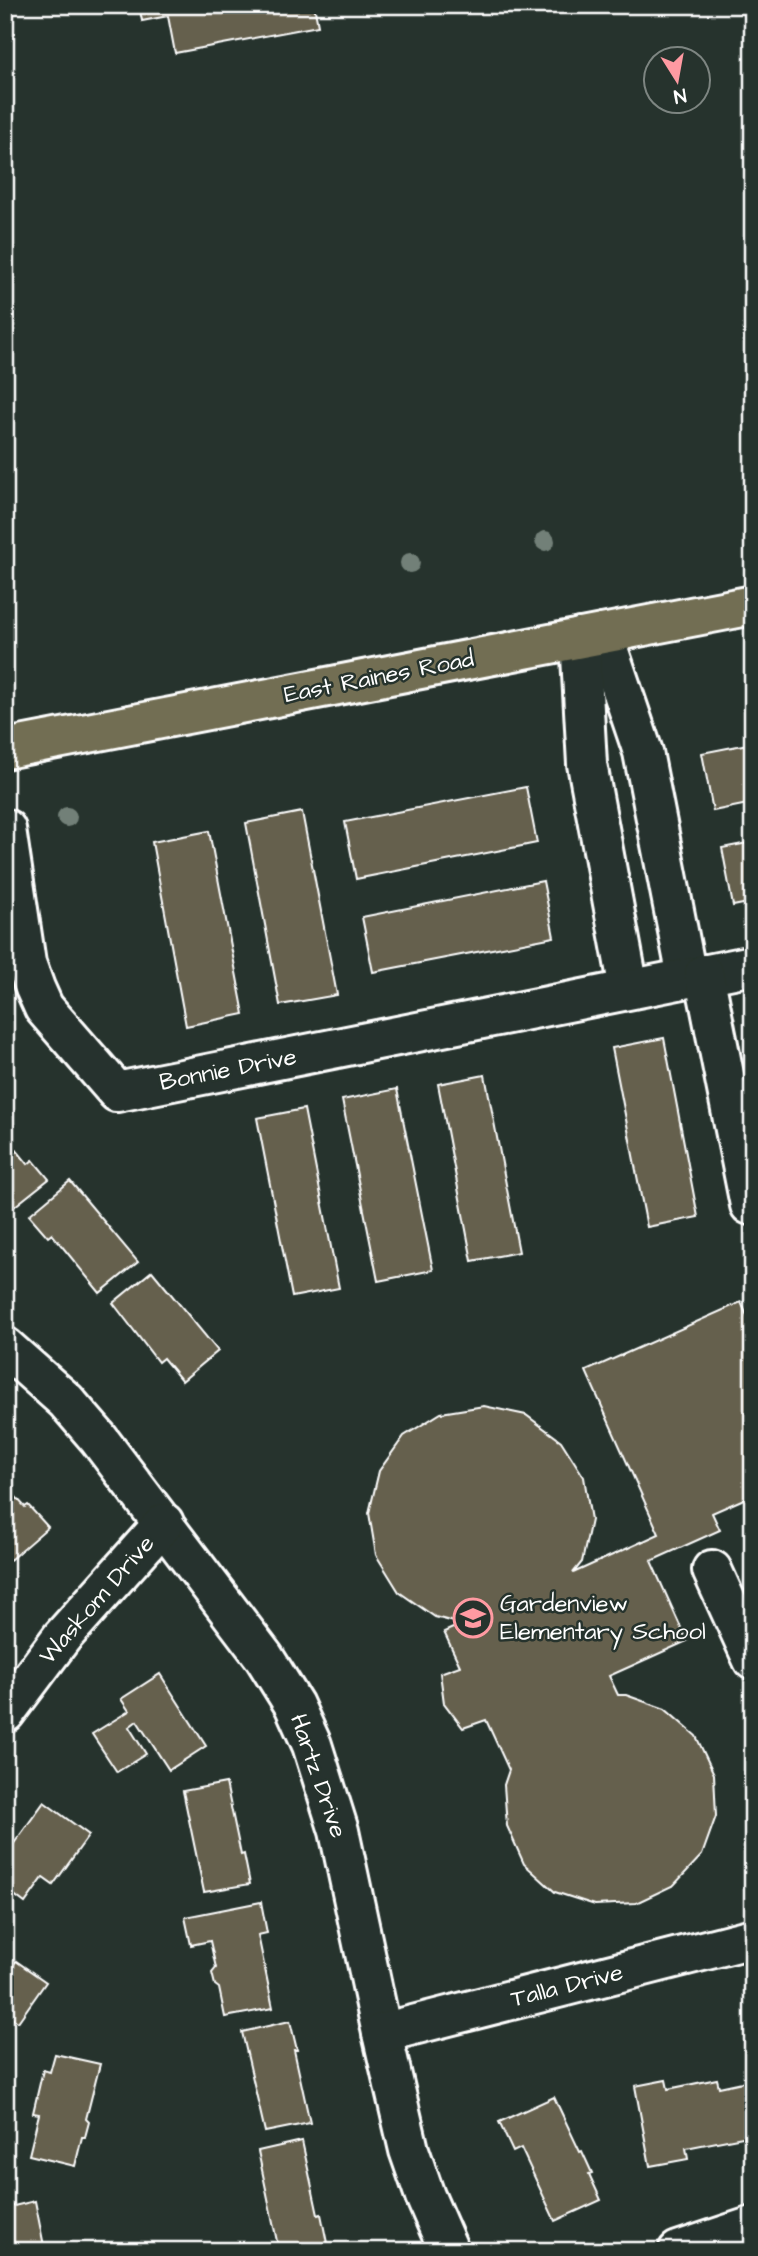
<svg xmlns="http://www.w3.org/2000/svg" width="758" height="2256" font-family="'Architects Daughter',sans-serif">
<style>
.building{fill:#65604e;stroke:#fff;stroke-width:2}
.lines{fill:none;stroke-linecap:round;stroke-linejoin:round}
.minor-casing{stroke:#fff;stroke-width:44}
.major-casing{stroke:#fff;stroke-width:44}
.minor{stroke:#26332d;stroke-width:38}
.major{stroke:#726e52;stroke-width:38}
.tree{fill:#728078}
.labels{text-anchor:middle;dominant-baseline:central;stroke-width:5;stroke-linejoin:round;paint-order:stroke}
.street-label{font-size:24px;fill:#fff;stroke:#26332d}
.poi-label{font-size:24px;fill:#fff;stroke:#26332d;text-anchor:start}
</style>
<rect width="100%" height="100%" fill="#26332d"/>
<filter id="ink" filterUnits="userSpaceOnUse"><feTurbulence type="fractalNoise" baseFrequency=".0143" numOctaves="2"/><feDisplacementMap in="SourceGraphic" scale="14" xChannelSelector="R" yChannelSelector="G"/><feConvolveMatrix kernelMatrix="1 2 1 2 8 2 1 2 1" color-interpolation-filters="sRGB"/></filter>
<g filter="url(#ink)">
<g class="building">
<path d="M139,5H314L318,26L175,53L168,16L142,21Z"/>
<path d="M753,743V803L713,811L702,753Z"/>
<path d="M526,787L537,843L356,879L345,822Z"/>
<path d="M302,812L337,995L280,1005L246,823Z"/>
<path d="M209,831L244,1014L186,1026L152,842Z"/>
<path d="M753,842V902L733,906L722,848Z"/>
<path d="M543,881L554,937L373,972L362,917Z"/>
<path d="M664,1038L698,1217L647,1227L612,1048Z"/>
<path d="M485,1075L519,1252L472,1261L438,1084Z"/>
<path d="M397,1089L433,1270L378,1281L342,1100Z"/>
<path d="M304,1109L339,1288L292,1297L257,1118Z"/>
<path d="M5,1136L28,1164L33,1160L49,1179L5,1214Z"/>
<path d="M70,1181L138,1262L100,1293L52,1234L48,1237L29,1215Z"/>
<path d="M152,1271L218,1351L182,1381L163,1358L158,1362L113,1303Z"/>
<path d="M741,1302L753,1329V1495L712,1513L720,1530L651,1561L687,1641L609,1676L618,1695H626L665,1709L696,1736L714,1774L716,1816L702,1855L674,1885L636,1903L595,1905L555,1892L524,1864L507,1826L504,1785L509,1770L486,1720L463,1728L444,1703L440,1673L460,1666L444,1632L462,1624L435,1617L399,1592L376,1555L369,1513L379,1471L404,1436L441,1413L484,1406L526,1415L561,1441L584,1477L591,1520L582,1562L573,1573L659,1534L586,1371Z"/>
<path d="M5,1485L25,1507L28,1505L48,1527L10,1560L5,1555Z"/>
<path d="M160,1674L206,1746L169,1770L137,1721L129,1727L146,1754L117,1772L92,1734L129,1711L121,1699Z"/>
<path d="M226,1783L241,1855L244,1854L250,1884L204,1892L183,1791Z"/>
<path d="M44,1802L89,1835L53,1885L43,1878L25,1903L5,1888V1859L8,1855L7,1853Z"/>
<path d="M261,1902L267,1933L258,1935L273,2008L225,2017L219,1988L215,1985L212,1973L216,1968L210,1941L191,1945L185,1917Z"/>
<path d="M5,1953L9,1955L6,1959L14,1964L16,1961L46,1982L18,2022L5,2014Z"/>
<path d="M290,2021L297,2050H294L310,2123L265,2132L242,2032Z"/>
<path d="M55,2054L100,2064L86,2119L89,2122L85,2137H82L75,2166L29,2155L39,2114L33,2113L43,2070L50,2072Z"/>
<path d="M717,2079L719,2087L747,2081L753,2109V2135L686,2148L688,2159L650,2166L635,2086L666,2080L668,2089Z"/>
<path d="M554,2097L580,2152L582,2151L592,2173L589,2174L601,2200L555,2221L521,2148L513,2152L499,2122Z"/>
<path d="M302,2141L318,2215L321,2214L327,2243L291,2251H279L258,2151Z"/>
<path d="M35,2201L44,2246L22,2251H5V2208Z"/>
</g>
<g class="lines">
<defs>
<g id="minor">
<path d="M603,634L643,752L687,977"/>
<path d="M580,638L587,764L629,989"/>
<path d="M6,829L26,963L35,988L44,1008L117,1092L753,965"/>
<path d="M704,974L750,1205"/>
<path d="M5,1347L66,1401L98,1438L264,1657L294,1705L312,1745L339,1831L382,2033L409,2150L425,2196L449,2251"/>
<path d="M712,1570L753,1660"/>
<path d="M5,1713L62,1637L164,1523"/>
<path d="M382,2033L753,1938"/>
<path d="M678,2251L753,2226"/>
</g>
<path id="major" d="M5,749L753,605"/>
</defs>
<use href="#minor" class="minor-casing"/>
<use href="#major" class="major-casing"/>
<use href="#minor" class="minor"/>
<use href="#major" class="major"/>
</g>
<g class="tree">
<circle cx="545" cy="541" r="10"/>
<circle cx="410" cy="563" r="10"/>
<circle cx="67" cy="817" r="10"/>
</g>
</g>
<defs>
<symbol id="school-ring" viewBox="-11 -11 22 22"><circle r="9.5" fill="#26332d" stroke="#ff9aa2" stroke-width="1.5"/><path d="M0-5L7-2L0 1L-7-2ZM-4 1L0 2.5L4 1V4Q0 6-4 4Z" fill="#ff9aa2"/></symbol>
</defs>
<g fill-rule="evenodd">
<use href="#school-ring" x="451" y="1596" width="44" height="44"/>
</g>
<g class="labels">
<g class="street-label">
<text transform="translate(379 677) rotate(-11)">East Raines Road</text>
<text transform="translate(228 1070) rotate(-11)">Bonnie Drive</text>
<text transform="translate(97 1600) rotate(-49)">Waskom Drive</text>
<text transform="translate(318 1776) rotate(71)">Hartz Drive</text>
<text transform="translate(567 1986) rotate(-14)">Talla Drive</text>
</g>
<g class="poi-label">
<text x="500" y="1604">Gardenview<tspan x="500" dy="28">Elementary School</tspan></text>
</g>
</g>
<rect width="758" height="2256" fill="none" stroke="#26332d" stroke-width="28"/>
<rect x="14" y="14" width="730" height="2228" fill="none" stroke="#fff" stroke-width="2.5" filter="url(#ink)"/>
<g transform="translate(677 80) rotate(169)"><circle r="33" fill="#26332d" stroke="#7d8581" stroke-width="2"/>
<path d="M0-5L12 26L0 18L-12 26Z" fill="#ff9aa2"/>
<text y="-10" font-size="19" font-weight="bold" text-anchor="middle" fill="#ffffff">N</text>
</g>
</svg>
